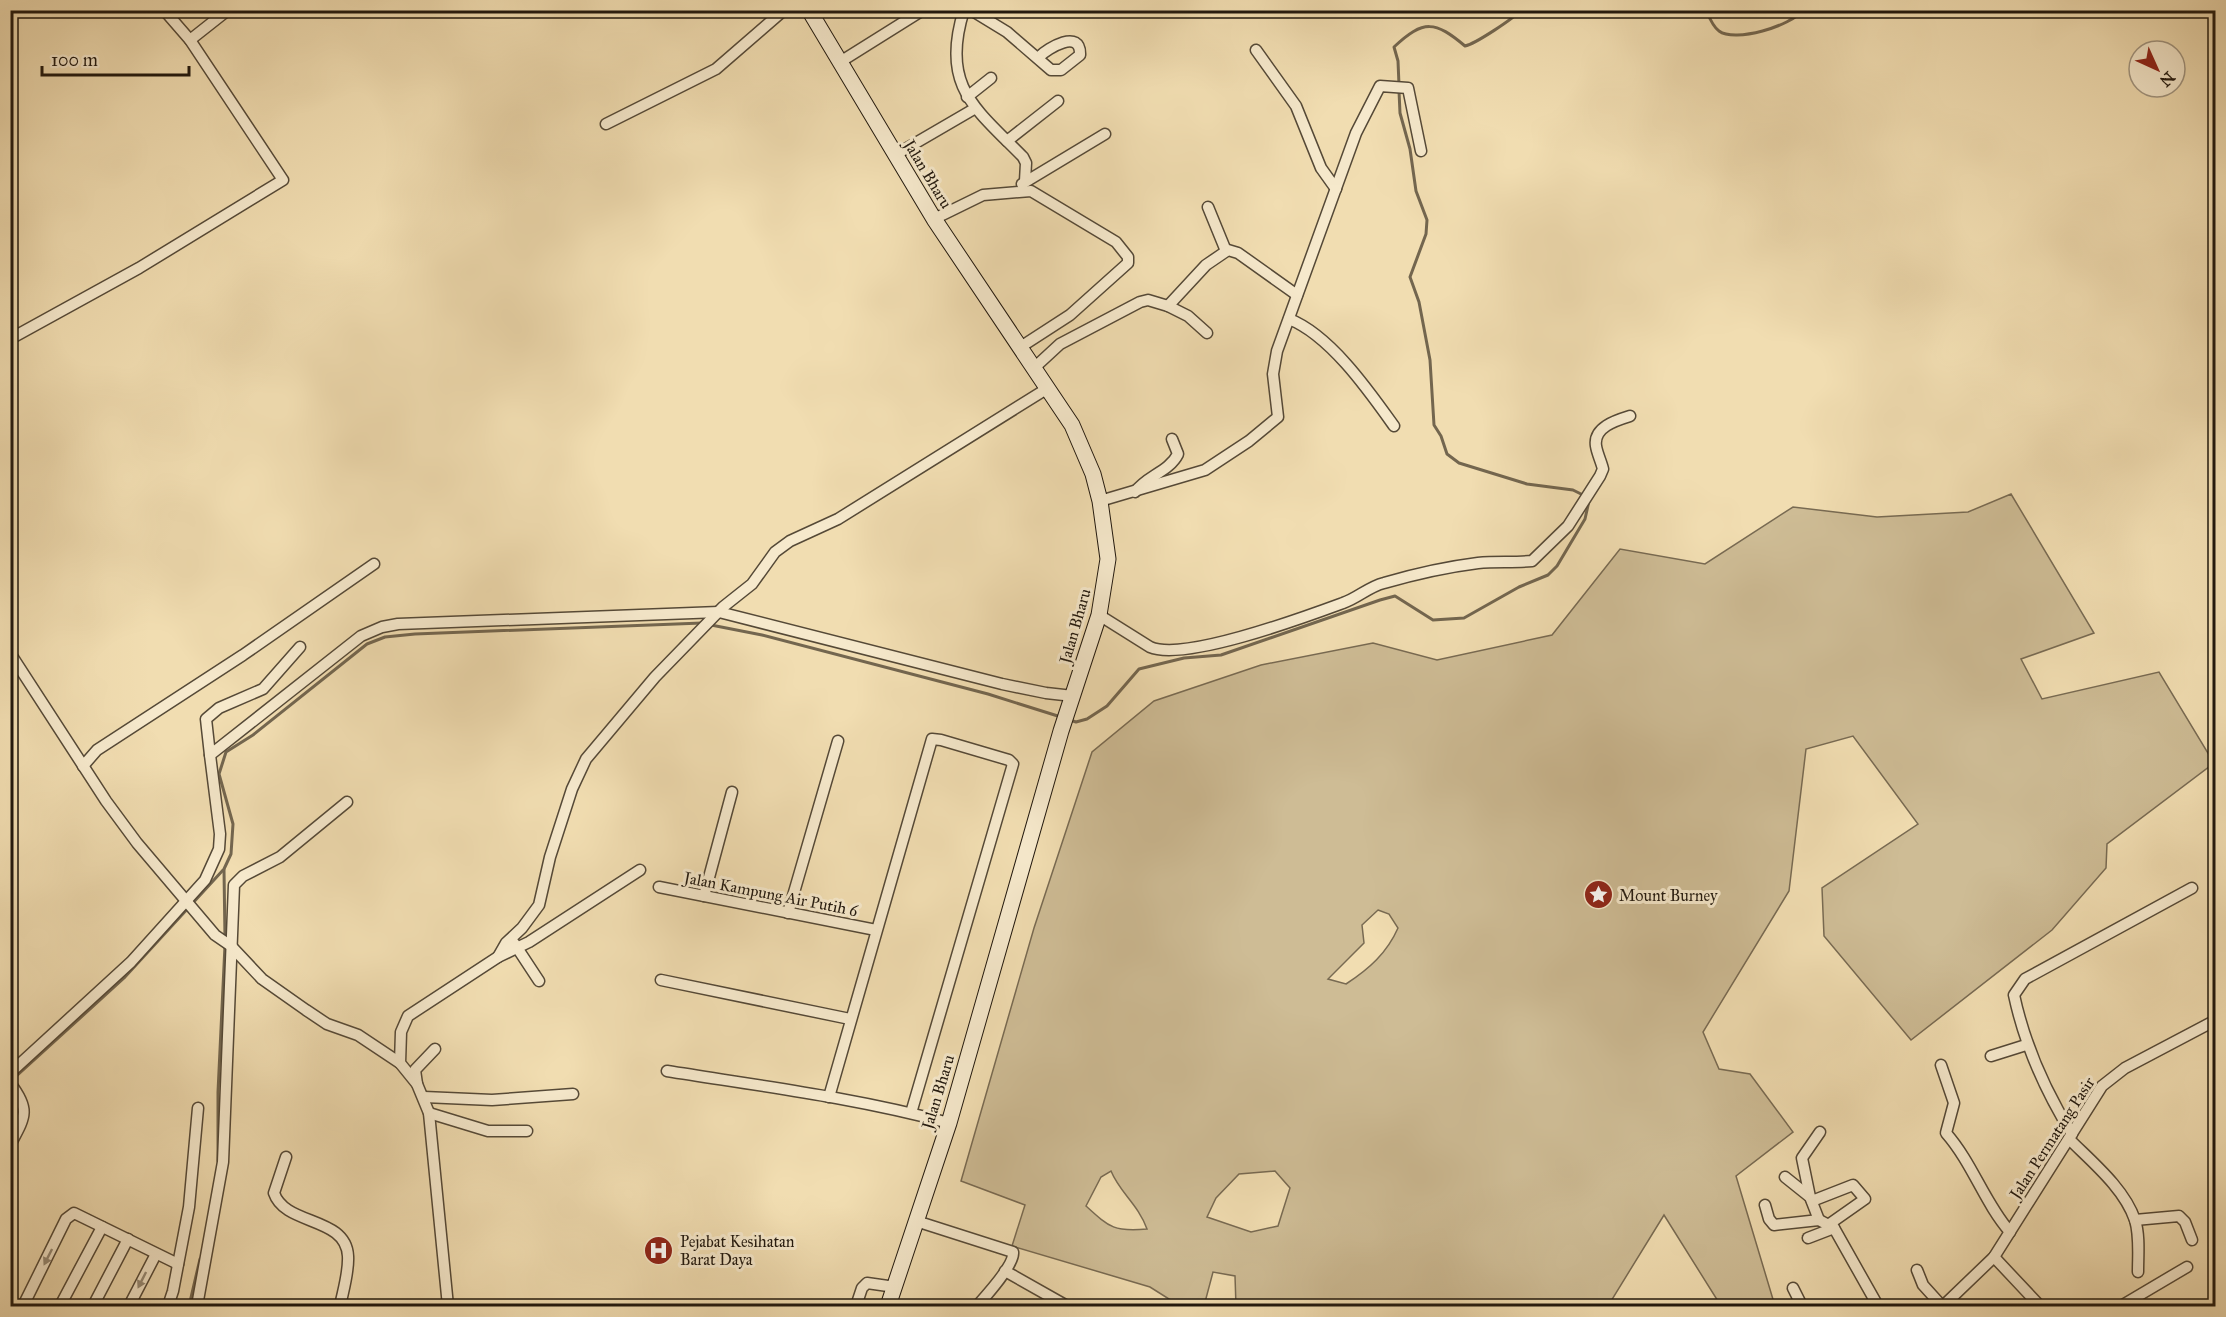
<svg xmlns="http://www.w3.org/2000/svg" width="2226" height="1317" font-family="'IM FELL Great Primer',serif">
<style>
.green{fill:#cebc95;stroke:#786a52;stroke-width:1.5;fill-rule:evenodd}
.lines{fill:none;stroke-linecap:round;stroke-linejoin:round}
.stream{stroke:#73664f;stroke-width:3}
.minor-casing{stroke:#554937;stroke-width:13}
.secondary-casing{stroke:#21180e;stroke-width:17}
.minor{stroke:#f6e9cc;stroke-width:10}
.secondary{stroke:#f6e9cc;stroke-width:15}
.oneway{fill:#968b76}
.labels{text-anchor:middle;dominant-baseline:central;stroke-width:6;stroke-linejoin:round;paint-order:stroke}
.street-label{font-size:16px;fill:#21180e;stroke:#f6e9cc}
.poi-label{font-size:16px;fill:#21180e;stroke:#f6e9cc;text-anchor:start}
</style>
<rect width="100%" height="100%" fill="#f1ddb1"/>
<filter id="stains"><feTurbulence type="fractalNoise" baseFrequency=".00333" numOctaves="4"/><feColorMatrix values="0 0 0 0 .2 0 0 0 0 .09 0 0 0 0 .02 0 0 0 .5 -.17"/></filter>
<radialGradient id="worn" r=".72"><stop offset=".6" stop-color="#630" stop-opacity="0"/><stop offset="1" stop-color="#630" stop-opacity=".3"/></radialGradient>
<path class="green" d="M2011,494L2094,633L2021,659L2042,699L2159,672L2214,763L2107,844L2106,868L2052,930L1911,1040L1824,936L1822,888L1918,824L1853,736L1806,749L1789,891L1703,1032L1719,1069L1750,1074L1793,1132L1736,1176L1775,1306H1721L1664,1215L1611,1301L1617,1306H1236L1235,1276L1213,1272L1204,1306H1180L1150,1287L1012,1246L1025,1205L961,1181L1034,928L1092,752L1154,701L1261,665L1373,643L1437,660L1552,635L1620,549L1705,564L1793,507L1877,517L1968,512ZM1378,910L1389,914L1398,928C1387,953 1369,969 1346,984L1328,979L1364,943L1362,925ZM1111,1171C1120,1193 1138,1204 1147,1229C1115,1232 1110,1228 1086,1206L1101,1177ZM1275,1171L1290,1188L1278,1226L1251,1232L1207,1217L1216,1198L1239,1174Z"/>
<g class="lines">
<g class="stream">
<path d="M1706,10C1709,17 1713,27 1719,31C1735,43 1791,26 1803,10"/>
<path d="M1399,85L1398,61L1394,47C1424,19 1435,21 1465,46C1475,44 1513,19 1521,10"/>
<path d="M1399,91L1400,113L1410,149L1416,191L1427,220L1426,234L1410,277L1419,302L1430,360L1434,425L1441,436L1447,454L1459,463L1527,484L1573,490L1585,496"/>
<path d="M711,625L762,635L988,694L1061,717"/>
<path d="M1070,720L1076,722L1087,719L1107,706L1139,669L1184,658L1221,655L1380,600L1395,596L1433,620L1464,618L1519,587L1548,575L1557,566L1585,519L1589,501"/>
<path d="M224,870L225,939"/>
<path d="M12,1080L124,978L224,869L231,854L233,824L219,774L226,752L253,735L367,644L385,637L415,634L702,623"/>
<path d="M218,1161V1092L225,945"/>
<path d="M189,1306L200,1259"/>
</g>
<defs>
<g id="minor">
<path d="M964,10C940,86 975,108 1023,157L1026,163L1025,181"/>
<path d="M971,10L1007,32L1051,70H1061L1080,55C1081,28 1048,48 1039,57"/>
<path d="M190,40L228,10"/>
<path d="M1256,50L1296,106L1321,168L1336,189"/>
<path d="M840,62L923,10"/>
<path d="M967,97L991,78"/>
<path d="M606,124L716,69L784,10"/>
<path d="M1007,141L1058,101"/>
<path d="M895,155L974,109"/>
<path d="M1022,184L1105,134"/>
<path d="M1208,207L1226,251"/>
<path d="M934,219L983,195L1031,191L1116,242L1128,257V263L1070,315L1019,348"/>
<path d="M1168,306L1188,316L1207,333"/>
<path d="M1289,319C1330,335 1369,391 1394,426"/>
<path d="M10,339L139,268L283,180L190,40L164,10"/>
<path d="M1034,368L1060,344L1140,302L1148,300L1168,306L1206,265L1228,250L1238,253L1297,295"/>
<path d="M1135,492C1146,476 1169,472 1178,454L1172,439"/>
<path d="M1100,501L1205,470L1249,441L1278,417L1273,374L1277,351L1356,133L1380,86L1408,88L1421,151"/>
<path d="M1099,615L1150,647C1184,662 1305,617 1343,603C1358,598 1368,587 1384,583C1415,574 1446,567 1478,563C1496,561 1514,563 1532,561L1568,526L1600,476L1603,469C1601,461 1597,453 1596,446C1593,427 1617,420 1630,416"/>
<path d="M10,653L106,801L137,843L215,935L231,946L262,979L306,1010L327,1024L358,1035L400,1063"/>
<path d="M210,755L206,719L219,708L263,689L300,647"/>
<path d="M83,766L97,750L243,655L374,564"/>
<path d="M659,887L876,930"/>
<path d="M704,896L732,792"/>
<path d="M788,913L838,741"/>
<path d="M514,943L539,981"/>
<path d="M498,957L506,943L522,928L539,905L550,857L572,789L586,759L655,677L723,607L752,584L775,552L790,541L838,519L1048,388"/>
<path d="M661,980L850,1019"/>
<path d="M1991,1056L2026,1045"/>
<path d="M1941,1065L1954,1103L1946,1133C1973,1164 1984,1202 2010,1232"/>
<path d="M667,1071C761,1086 857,1098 949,1123"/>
<path d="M10,1073L131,962L205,880L219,849L220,834L210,755L361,636L382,627L398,624L719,612L1002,684L1046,693L1073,696"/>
<path d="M10,1083C31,1110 25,1117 10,1145"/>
<path d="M417,1084L415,1070L435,1049"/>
<path d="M424,1097L492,1100L573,1094"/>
<path d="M829,1097L932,739L941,740L1009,760L1013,764L911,1113"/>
<path d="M429,1113L488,1131H527"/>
<path d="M2072,1134C2044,1089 2025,1046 2014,995L2025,979L2192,888"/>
<path d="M2069,1139C2092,1162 2124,1188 2135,1220C2140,1236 2138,1255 2138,1272"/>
<path d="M286,1157L274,1193C285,1226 346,1216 348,1256C349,1272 343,1291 340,1306"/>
<path d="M1785,1177L1810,1197L1819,1220"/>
<path d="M1810,1197L1802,1158L1820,1132"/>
<path d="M1812,1201L1853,1185L1865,1199L1828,1225"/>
<path d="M1765,1205L1769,1219L1774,1225L1819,1220L1834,1228L1878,1306"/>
<path d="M2135,1220L2179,1216L2185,1222L2192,1240"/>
<path d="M916,1221L1013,1252C1015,1264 986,1296 977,1306"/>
<path d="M1808,1238L1834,1228"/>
<path d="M1994,1257L2040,1306"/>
<path d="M1917,1270L1923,1285L1942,1306"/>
<path d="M1005,1271L1067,1306"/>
<path d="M1793,1288L1802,1306"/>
<path d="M23,1306L66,1219L74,1213L178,1264"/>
<path d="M60,1306L102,1227"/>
<path d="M93,1306L128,1239"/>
<path d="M129,1306L156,1254"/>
<path d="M168,1306L173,1291L189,1207L198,1108"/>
<path d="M197,1306L223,1162L234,885L243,876L280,857L347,802"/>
<path d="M448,1306L429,1113L417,1084L400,1063L401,1032L408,1016L498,957L529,942L640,870"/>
<path d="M856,1306L862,1288L867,1283L895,1287"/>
<path d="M1943,1306L1994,1257L2102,1086L2125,1068L2216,1020"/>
<path d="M2121,1306L2187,1267"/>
</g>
<path id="secondary" d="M809,10L934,219L1072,425L1093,474L1100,501L1108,559L1099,615L1061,731L949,1123L888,1306"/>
</defs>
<use href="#minor" class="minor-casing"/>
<use href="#secondary" class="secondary-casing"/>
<use href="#minor" class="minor"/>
<use href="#secondary" class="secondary"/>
</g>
<defs><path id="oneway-solid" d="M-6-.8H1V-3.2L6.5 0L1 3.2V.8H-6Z" transform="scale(1.5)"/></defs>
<g class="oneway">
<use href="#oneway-solid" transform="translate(48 1257) rotate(117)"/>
<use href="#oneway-solid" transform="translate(142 1280) rotate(117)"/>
</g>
<defs>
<symbol id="sight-disc" viewBox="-11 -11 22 22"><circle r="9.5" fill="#8f2418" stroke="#f6e9cc"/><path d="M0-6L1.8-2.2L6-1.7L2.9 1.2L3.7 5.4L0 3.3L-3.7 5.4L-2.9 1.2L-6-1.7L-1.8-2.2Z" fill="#fff"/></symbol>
<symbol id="hospital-disc" viewBox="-11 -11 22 22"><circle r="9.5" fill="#8f2418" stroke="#f6e9cc"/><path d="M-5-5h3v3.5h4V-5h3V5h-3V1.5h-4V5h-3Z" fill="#fff"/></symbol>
</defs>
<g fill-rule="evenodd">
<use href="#sight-disc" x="1582" y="878" width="33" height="33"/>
<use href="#hospital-disc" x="642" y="1234" width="33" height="33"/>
</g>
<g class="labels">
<g class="street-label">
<text transform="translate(928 174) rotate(59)">Jalan Bharu</text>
<text transform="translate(1075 626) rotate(-74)">Jalan Bharu</text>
<text transform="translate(771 894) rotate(11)">Jalan Kampung Air Putih 6</text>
<text transform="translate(938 1092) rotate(-73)">Jalan Bharu</text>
<text transform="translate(2052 1138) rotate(-57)">Jalan Permatang Pasir</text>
</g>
<g class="poi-label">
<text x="1619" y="895">Mount Burney</text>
<text x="680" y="1241">Pejabat Kesihatan<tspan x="680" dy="18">Barat Daya</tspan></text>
</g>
</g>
<rect width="2226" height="1317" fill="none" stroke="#f1ddb1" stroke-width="36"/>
<rect x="12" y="12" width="2202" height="1293" fill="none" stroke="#21180e" stroke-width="3"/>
<rect x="18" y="18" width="2190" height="1281" fill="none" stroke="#21180e" stroke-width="1.5"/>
<g transform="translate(2157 69) rotate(135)"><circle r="28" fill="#f6e9cc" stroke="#a19580" stroke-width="1.5"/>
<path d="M0-4.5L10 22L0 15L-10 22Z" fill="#8f2418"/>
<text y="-9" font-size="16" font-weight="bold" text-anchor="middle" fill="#21180e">N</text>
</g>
<path d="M42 66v9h147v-9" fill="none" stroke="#21180e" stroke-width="3"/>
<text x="51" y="66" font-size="18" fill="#21180e" stroke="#f6e9cc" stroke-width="4.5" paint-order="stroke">100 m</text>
<rect width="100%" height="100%" filter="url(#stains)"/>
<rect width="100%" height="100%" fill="url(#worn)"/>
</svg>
